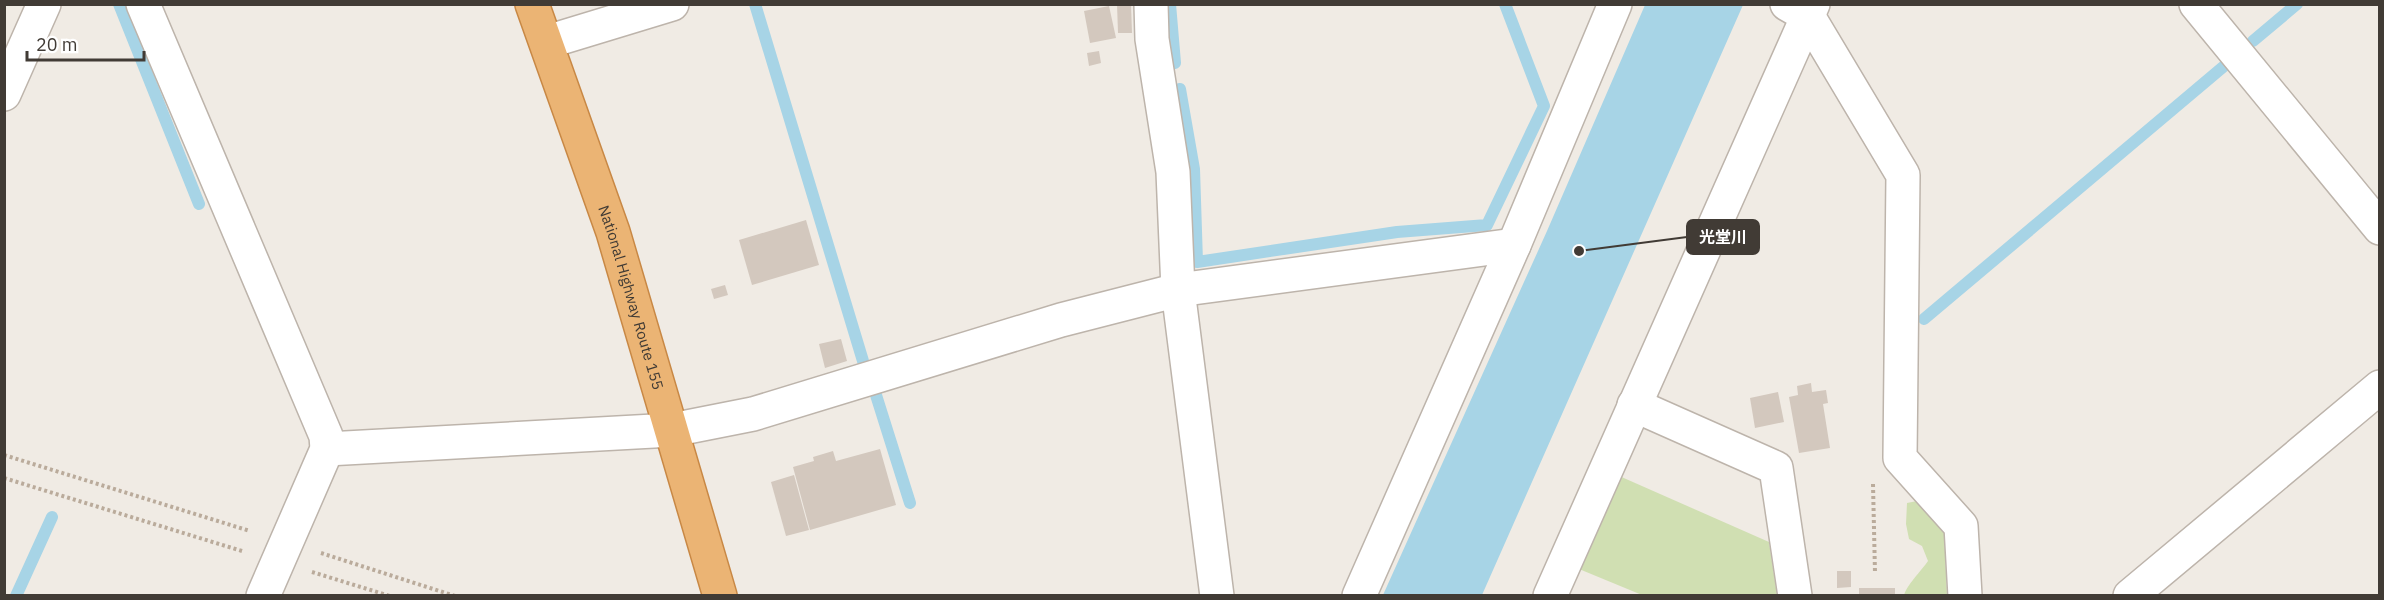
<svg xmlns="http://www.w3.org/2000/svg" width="2384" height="600" font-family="'IBM Plex Sans','Noto Sans JP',sans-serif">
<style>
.green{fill:#d0dfb2}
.water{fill:#a7d4e6}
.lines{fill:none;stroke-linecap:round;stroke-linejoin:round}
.stream{stroke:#a7d4e6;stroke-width:12}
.building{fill:#d3c8be}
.minor-casing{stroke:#bdb4ab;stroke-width:36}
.highway-casing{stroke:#c88845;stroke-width:36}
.path{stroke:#baab9b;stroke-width:4;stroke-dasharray:3 3;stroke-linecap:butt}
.minor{stroke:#fff;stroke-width:33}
.highway{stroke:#ebb474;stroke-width:33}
.labels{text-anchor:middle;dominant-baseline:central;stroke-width:4.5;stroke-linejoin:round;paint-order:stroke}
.street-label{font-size:15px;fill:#413b35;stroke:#fff}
.leader{fill:none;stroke:#413b35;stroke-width:2}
.callout-dot{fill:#413b35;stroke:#fff;stroke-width:2}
.callout{fill:#413b35;stroke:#413b35;stroke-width:2}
.callout-label{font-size:16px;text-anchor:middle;font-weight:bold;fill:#fff}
</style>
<rect width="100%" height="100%" fill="#f0ebe4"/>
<g class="green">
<path d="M1617,475L1769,542L1777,595H1642L1579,569Z"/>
<path d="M1917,501L1944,530L1947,595L1904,596C1905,587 1922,570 1928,561L1922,546L1909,539L1906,524L1907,503Z"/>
</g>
<path class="water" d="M1645,5H1743L1482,595H1383L1547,231Z"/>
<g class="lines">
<g class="stream">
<path d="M119,4L199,204"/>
<path d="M755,4L863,361"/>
<path d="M1170,4L1175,63"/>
<path d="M2253,41L2297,4"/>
<path d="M1180,89L1194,169L1197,262L1397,232L1487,225L1544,106L1505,4"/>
<path d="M1924,319L2223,67"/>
<path d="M876,395L910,503"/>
<path d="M16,596L52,517"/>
</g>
</g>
<g class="building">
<path d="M1117,4H1131L1132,33H1118Z"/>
<path d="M1109,6L1116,38L1090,43L1084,11Z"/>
<path d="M1099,51L1101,63L1089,66L1087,53Z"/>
<path d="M806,220L819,265L752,285L739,240Z"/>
<path d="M725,285L728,295L714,299L711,289Z"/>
<path d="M841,339L847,361L825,368L819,344Z"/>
<path d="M1811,383L1812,392L1826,390L1828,403L1823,404L1830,448L1799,453L1789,397L1798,395L1797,386Z"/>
<path d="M1778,392L1784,422L1755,428L1750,398Z"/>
<path d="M880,449L896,505L810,530L793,467L814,461L813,457L833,451L836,461Z"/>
<path d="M794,475L809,530L786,536L771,482Z"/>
<path d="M1837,571H1851V587L1837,588Z"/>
<rect x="1859" y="588" width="36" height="8"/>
</g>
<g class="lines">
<defs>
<g id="minor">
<path d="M143,4L326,436L327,449L263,596"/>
<path d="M1151,4L1152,39L1173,172L1178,290L1217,596"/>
<path d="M1787,4L1808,16L1903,175L1900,458L1961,526L1965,596"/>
<path d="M2196,4L2380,228"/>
<path d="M547,42L672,4"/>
<path d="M4,94L44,4"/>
<path d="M1634,405L1776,468L1795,596"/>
<path d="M327,449L672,430L753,414L1061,320L1178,290L1514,245"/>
<path d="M1359,596L1514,245L1615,4"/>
<path d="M1550,596L1813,4"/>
<path d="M2130,596L2380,387"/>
</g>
<g id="highway">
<path id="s1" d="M532,4L613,232L720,596"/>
</g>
</defs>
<use href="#minor" class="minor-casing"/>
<use href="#highway" class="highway-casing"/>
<g class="path">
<path d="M4,455L250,531"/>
<path d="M4,478L242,551"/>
<path d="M1873,484L1875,573"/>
<path d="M321,553L455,596"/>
<path d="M312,572L390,596"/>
</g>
<use href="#minor" class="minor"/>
<use href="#highway" class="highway"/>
</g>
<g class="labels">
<g class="street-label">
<text stroke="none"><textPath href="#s1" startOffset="310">National Highway Route 155</textPath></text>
</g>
</g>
<path class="leader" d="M1579 251L1687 237"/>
<circle class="callout-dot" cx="1579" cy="251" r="6"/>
<rect class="callout" x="1687" y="220" width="72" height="34" rx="6"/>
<g class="callout-label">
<text x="1723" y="243">光堂川</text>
</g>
<rect width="2384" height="600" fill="none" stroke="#413b35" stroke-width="12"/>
<path d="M27 51v9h117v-9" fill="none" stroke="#413b35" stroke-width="3"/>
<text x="36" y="51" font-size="18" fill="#413b35" stroke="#ffffff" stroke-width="4.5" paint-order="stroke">20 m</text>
</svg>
